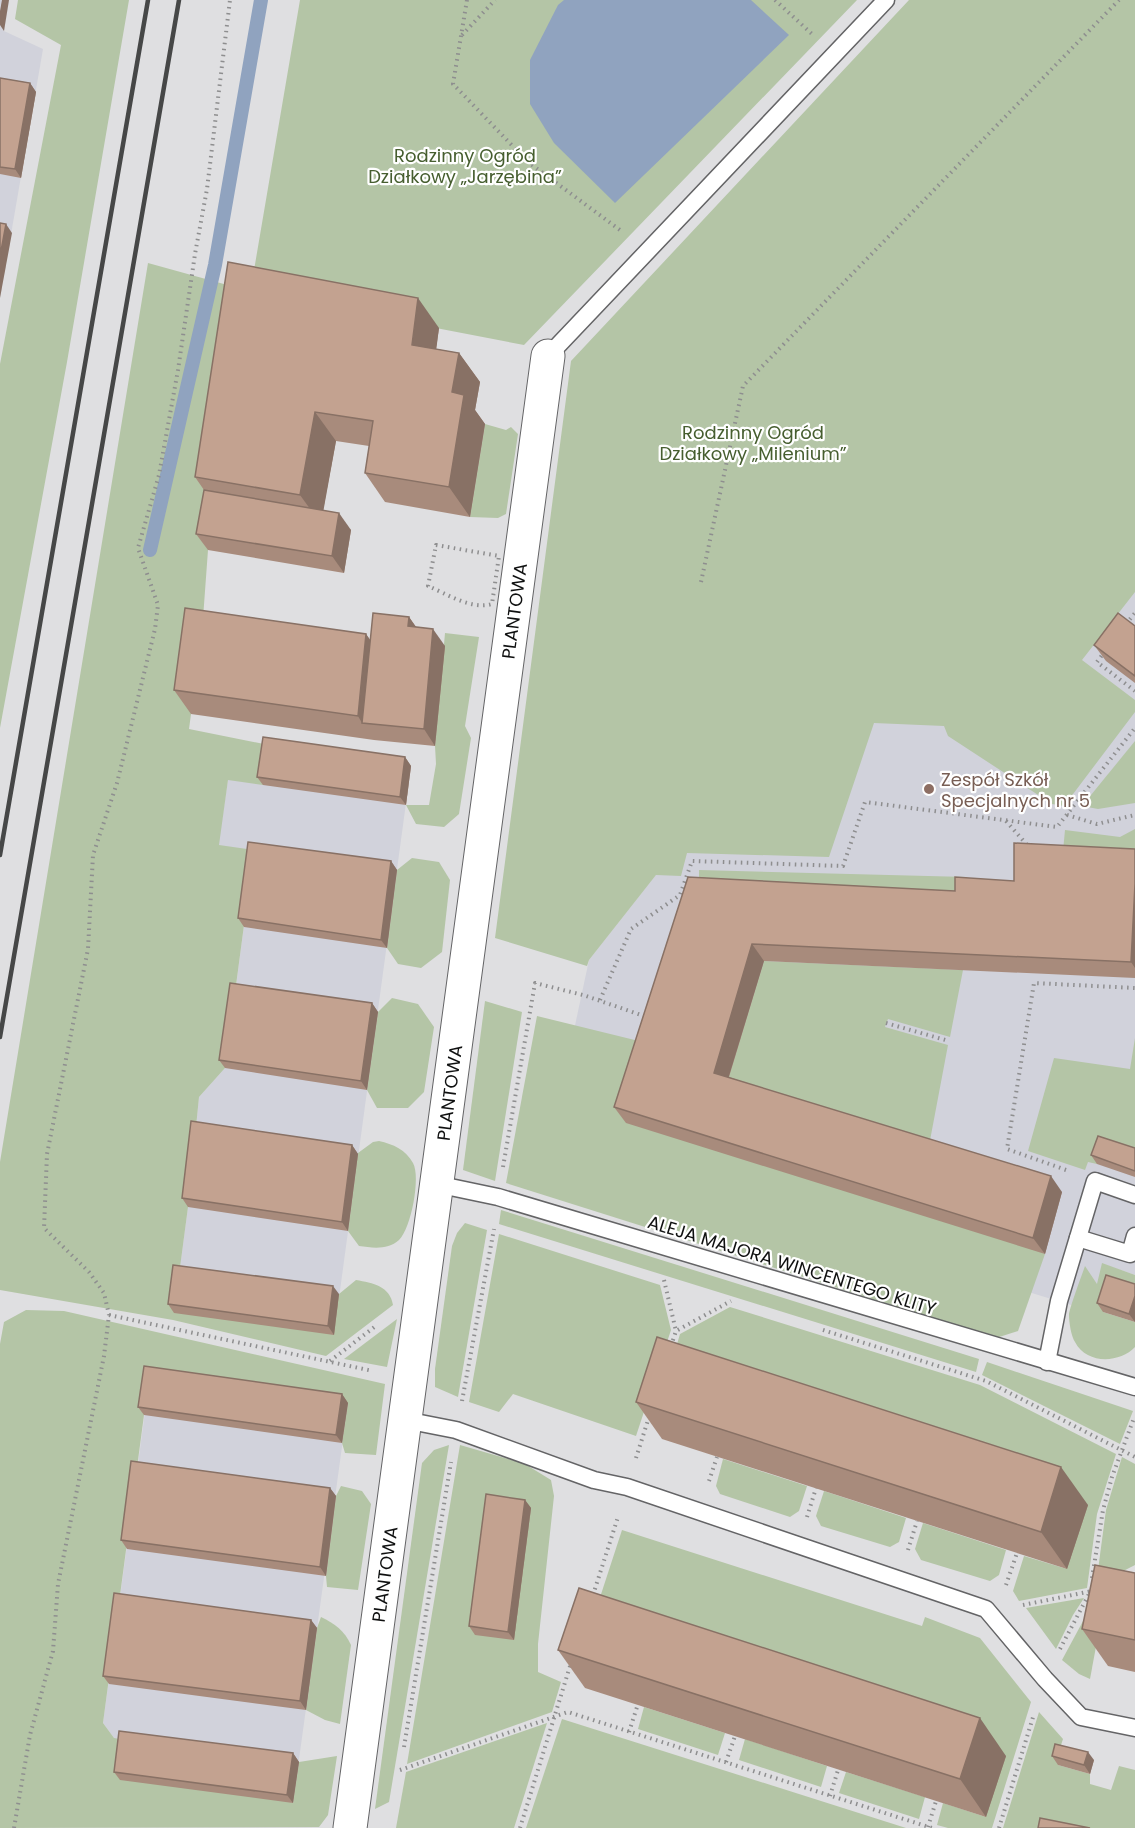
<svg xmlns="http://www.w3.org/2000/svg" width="1135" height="1828" font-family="Poppins,sans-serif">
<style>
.built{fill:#d1d2db}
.green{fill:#b4c5a6}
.water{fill:#90a3bf}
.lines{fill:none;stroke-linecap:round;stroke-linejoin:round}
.stream{stroke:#90a3bf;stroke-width:14}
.service-casing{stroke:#646466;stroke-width:19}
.minor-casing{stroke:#646466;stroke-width:35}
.path{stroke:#8e8e8f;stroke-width:4;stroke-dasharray:1.5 4.5;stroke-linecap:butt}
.service{stroke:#fff;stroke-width:16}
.minor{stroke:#fff;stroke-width:33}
.rail{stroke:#464747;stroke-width:4.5}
.wall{fill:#a88b7c}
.shaded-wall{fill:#887165}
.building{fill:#c3a290;stroke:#887165;stroke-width:1.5}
.education-dot{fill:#8d6e63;stroke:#fff;stroke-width:2}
.labels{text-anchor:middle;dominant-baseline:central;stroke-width:4.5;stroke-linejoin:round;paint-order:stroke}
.park-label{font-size:18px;fill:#465e2f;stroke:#fff}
.street-label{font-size:18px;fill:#0f1010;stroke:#fff}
.education-label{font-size:18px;fill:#785e54;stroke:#fff;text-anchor:start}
</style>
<rect width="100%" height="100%" fill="#dfdfe1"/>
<g class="built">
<path d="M0,0H9L4,31L43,49L0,298Z"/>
<path d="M1135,284V1275L1103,1264L1091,1311L549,1147L589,960L769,731Z"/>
<path d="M269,745L411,766L334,1335L174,1313L188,1207L199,1097L225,1068L254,851L218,846L228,780Z"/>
<path d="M150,1375L348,1403L293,1803L120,1780L114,1738L103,1723Z"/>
</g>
<g class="green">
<path d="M18,0H129L67,362L0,728V364L61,45L15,19Z"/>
<path d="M300,0H857L524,345L249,292L208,550L202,632L189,729L269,745L263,785L228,780L219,845L254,850L225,1068L199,1097L188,1207L174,1313L339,1294L356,1280C373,1283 390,1286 393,1305L326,1356L173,1320L0,1290V1162L148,263L249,291L252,282Z"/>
<path d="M909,0H1135V592L1082,660L1135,700V712L1064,806L1052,804L948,736L944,726L874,723L829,857L687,853L681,876L656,875L589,960L587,966L495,938L571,361Z"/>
<path d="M485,424L506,430L511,427L518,434L506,514L498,518L470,517Z"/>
<path d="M445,633L479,637L465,726L471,738L459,814L444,827L416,824L406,805H429L436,764L435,746Z"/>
<path d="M1135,741V803L1098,809L1082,806Z"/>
<path d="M1135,829V855L1063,851L1065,830L1120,837Z"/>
<path d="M412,858L439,862L450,880L442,952L421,968L398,964L387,948L397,870Z"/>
<path d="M699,870L967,877L966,894H699Z"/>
<path d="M764,961L963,970L950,1037L888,1019L885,1027L948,1045L928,1151L725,1089Z"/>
<path d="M392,998L418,1004L434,1027L424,1092L408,1108H377L367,1090L378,1012Z"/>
<path d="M485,1001L522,1012L495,1181L463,1170Z"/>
<path d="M537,1016L651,1044L1045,1254L1018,1331L996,1338L506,1183Z"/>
<path d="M1135,1038V1155L1104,1144L1097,1164L1088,1162L1085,1170L1028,1151L1054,1058L1130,1069Z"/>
<path d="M379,1141C393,1144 406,1150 413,1163C421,1177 411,1229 399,1240C388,1250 373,1248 359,1246L348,1231L358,1153L373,1142Z"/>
<path d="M501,1210L979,1359L976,1372L499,1224Z"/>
<path d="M465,1223L487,1230L458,1397L435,1387V1369L452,1246L457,1233Z"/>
<path d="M499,1234L660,1285L671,1330L636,1436L513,1394L499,1412L469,1402Z"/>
<path d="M1102,1263L1135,1275V1290L1103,1312L1135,1322V1347C1120,1363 1087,1365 1075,1342C1071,1336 1069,1322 1069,1315C1069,1309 1082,1275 1085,1266L1097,1284Z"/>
<path d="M730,1307L980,1385L1116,1454L1097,1514L1087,1588L1019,1601L1013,1591L1024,1556L1067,1569L667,1378L680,1334Z"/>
<path d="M26,1310L64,1311L385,1384L376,1455L345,1453L342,1443L348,1403L144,1415L103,1723L114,1738L125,1740L293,1803L299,1762L337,1756L328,1815L319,1827L0,1828V1344L4,1322Z"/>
<path d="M397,1319L387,1367L344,1359Z"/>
<path d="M987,1362L1133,1411L1120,1444L982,1375Z"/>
<path d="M449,1445L389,1802L375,1809L422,1463L434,1450Z"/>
<path d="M460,1445L525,1464L551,1480L554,1496L538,1644V1672L561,1682L552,1712L407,1764Z"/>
<path d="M1122,1457L1135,1464V1565L1096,1585L1106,1510Z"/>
<path d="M723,1459L807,1486L799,1511L790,1517L720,1494L716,1486Z"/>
<path d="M341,1486L362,1491L371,1504L358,1590L327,1587L326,1576L336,1496Z"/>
<path d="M824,1491L906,1518L899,1542L890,1547L821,1526L816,1516Z"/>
<path d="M923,1523L1006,1550L999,1575L990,1581L921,1560L915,1549Z"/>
<path d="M622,1530L922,1626L925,1617L980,1638L1031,1702L992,1828H948L937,1825L943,1803L986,1817L590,1628Z"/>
<path d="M1096,1597L1102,1614L1090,1679L1079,1674L1062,1660Z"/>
<path d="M1084,1598L1073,1615L1056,1649L1026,1608Z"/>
<path d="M321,1617C335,1624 344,1630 351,1645L340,1724L325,1720L306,1710L317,1628Z"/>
<path d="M644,1707L725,1733L718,1755L638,1729Z"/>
<path d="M1039,1712L1063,1739L1059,1751L1058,1765L1090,1774V1784L1111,1790L1119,1766L1135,1770V1828H1003Z"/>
<path d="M562,1719L906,1828H526Z"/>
<path d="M547,1723L514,1828H396L406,1772Z"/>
<path d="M745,1739L827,1766L821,1787L739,1760Z"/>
<path d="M846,1772L925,1797L919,1819L839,1793Z"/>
</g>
<path class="water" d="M564,0H751L789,35L615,203L554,143L530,104V60L558,5Z"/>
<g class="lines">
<path class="stream" d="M150,550L215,265L261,0"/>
<defs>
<g id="service">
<path d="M548,356L886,0"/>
<path d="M436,1184L498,1197L1135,1387"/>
<path d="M1078,1238L1130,1254L1135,1236"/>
<path d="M1047,1362L1059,1301L1095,1181L1135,1195"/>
<path d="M405,1420L456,1430L594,1480L627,1487L986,1609L1045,1679L1081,1717L1135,1728"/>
</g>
<g id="minor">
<path id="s1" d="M350,1828L548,356"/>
</g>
</defs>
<use href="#service" class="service-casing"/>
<use href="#minor" class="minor-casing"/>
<g class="path">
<path d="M467,0L453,84L528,162L620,230"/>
<path d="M775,0L812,34"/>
<path d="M462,35L495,0"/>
<path d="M436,545L499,556L492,604C471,610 447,594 428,586Z"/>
<path d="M701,582L743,386L1119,0"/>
<path d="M1126,624L1135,613"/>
<path d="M1105,651L1097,662L1135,691"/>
<path d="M1067,815L1097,824L1135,815"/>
<path d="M1006,821L1029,847"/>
<path d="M600,1000L631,929L680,895L692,861L843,866L865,802L1057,827L1135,728"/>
<path d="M886,1023L949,1041"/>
<path d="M503,1167L535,983L583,995L647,1017"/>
<path d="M1066,1170L1007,1149L1034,983L1135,988"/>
<path d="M664,1280L676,1331"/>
<path d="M109,1315L373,1371"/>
<path d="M823,1330L986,1381L1135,1457"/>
<path d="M671,1346L676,1331L731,1301"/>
<path d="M330,1361L377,1325"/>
<path d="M462,1401L494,1229"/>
<path d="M636,1458L649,1417"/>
<path d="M709,1481L717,1457"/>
<path d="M807,1517L816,1488"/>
<path d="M908,1550L917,1521"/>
<path d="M1092,1578L1103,1510L1112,1477L1134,1418"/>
<path d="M1006,1585L1017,1553"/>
<path d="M593,1595L618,1517"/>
<path d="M1023,1605L1092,1591"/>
<path d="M1060,1649L1090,1592"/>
<path d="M629,1732L638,1704"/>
<path d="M404,1747L451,1462"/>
<path d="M726,1762L735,1736"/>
<path d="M400,1770L568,1712L932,1828"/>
<path d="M830,1796L838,1770"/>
<path d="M928,1827L936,1801"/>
<path d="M14,1828L30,1735L53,1651L58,1584L104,1356L109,1315L104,1293L89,1272L44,1228L47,1154L88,949L93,855L117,783L155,629L158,605L138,548L159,475L178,370L195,254L207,189L230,0"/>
<path d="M520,1828L571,1663"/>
<path d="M999,1828L1034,1714"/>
</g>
<use href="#service" class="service"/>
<use href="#minor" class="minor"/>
<g class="rail">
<path d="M0,855L148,0"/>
<path d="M0,1037L179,0"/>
</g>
</g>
<g class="wall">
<path d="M0,78L30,83L36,92L21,178L0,174Z"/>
<path d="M439,328L436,349L459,353L480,382L475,410L485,424L470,517L385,502L365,473L369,446L336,441L323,510L351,530L344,573L208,550L196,534L204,490L195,477Z"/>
<path d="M409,617L416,627L445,646L435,746L374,740L191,714L174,690L366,634L371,641Z"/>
<path d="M1135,626V683L1106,661L1094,645Z"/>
<path d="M405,757L411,766L406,805L263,785L257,777Z"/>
<path d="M1135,849V978L764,961L729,1077L1062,1192L1045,1254L626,1123L614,1107L688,877L955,891L1014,881Z"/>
<path d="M391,861L397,870L387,948L244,927L238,918Z"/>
<path d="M372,1003L378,1012L367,1090L225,1068L219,1060Z"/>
<path d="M352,1145L358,1154L348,1231L188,1207L182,1198Z"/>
<path d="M1135,1148V1177L1097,1164L1091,1155Z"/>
<path d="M1135,1284V1322L1103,1312L1097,1303Z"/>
<path d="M339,1294L334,1335L174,1313L168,1304Z"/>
<path d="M342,1394L348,1403L342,1443L144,1415L138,1407Z"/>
<path d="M636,1402L1088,1505L1067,1569L662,1439Z"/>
<path d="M330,1488L336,1496L326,1576L127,1549L121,1540Z"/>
<path d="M525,1500L531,1508L514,1640L475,1635L469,1626Z"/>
<path d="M1135,1573V1672L1108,1666L1082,1629Z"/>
<path d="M311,1620L317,1628L306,1710L109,1684L103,1676Z"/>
<path d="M558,1650L1006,1756L986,1817L585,1688Z"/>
<path d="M293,1753L299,1762L293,1803L120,1780L114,1772Z"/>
<path d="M1052,1756L1094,1760L1090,1774L1058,1765Z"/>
</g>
<g class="shaded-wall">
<path d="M2,0H9L4,31L0,25V11Z"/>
<path d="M30,83L36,92L21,178L15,169Z"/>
<path d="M6,224L12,233L0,298V256Z"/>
<path d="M418,298L439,328L433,374L412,345Z"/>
<path d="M459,353L480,382L475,410L485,424L470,517L449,487L452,392Z"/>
<path d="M315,412L336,441L321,524L300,495Z"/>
<path d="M339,513L351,530L344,573L332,556Z"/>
<path d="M409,617L421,634L408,626Z"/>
<path d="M433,629L445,646L435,746L424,729Z"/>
<path d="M366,634L382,658L362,723L358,716Z"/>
<path d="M405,757L411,766L406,805L400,797Z"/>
<path d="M391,861L397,870L387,948L381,940Z"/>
<path d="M1135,884V968L1131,962Z"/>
<path d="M752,944L764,961L725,1089L714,1073Z"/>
<path d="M372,1003L378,1012L367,1090L361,1081Z"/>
<path d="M352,1145L358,1154L348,1231L342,1222Z"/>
<path d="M1051,1176L1062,1192L1045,1254L1033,1238Z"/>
<path d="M333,1286L339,1294L334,1335L328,1326Z"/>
<path d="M1135,1296V1322L1129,1314Z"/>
<path d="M342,1394L348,1403L342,1443L336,1435Z"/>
<path d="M1061,1467L1088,1505L1067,1569L1041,1532Z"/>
<path d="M330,1488L336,1496L326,1576L320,1567Z"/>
<path d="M525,1500L531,1508L514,1640L508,1632Z"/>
<path d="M311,1620L317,1628L306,1710L300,1701Z"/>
<path d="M980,1718L1006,1756L986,1817L960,1779Z"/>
<path d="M1088,1752L1094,1760L1090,1774L1084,1765Z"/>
<path d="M293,1753L299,1762L293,1803L287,1795Z"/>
</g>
<g class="building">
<path d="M0,78L30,83L15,169L0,167Z"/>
<path d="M0,223L6,224L0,256Z"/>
<path d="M228,262L418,298L412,345L459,353L452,392L464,395L449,487L365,473L373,421L315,412L300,495L195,477Z"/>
<path d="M204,490L339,513L332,556L196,534Z"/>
<path d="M185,608L366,634L358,716L174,690Z"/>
<path d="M373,613L409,617L408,626L433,629L424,729L362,723Z"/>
<path d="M1118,613L1135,626V676L1094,645Z"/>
<path d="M263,737L405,757L400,797L257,777Z"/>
<path d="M248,842L391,861L381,940L238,918Z"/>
<path d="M1014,843L1135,849V884L1131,962L752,944L714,1073L1051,1176L1033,1238L614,1107L688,877L955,891V877L1014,881Z"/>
<path d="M230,983L372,1003L361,1081L219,1060Z"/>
<path d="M191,1121L352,1145L342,1222L182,1198Z"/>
<path d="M1098,1136L1135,1148V1171L1091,1155Z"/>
<path d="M173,1265L333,1286L328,1326L168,1304Z"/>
<path d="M1106,1275L1135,1284V1296L1129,1314L1097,1303Z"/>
<path d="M657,1337L1061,1467L1041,1532L636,1402Z"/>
<path d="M144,1366L342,1394L336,1435L138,1407Z"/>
<path d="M131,1461L330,1488L320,1567L121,1540Z"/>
<path d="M486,1494L525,1500L508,1632L469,1626Z"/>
<path d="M1095,1565L1135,1573V1640L1082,1629Z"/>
<path d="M579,1588L980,1718L960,1779L558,1650Z"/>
<path d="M114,1593L311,1620L300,1701L103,1676Z"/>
<path d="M119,1731L293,1753L287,1795L114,1772Z"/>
<path d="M1055,1744L1088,1752L1084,1765L1052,1756Z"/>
<path d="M1040,1818L1090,1828H1038Z"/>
</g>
<circle class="education-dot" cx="929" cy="789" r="6"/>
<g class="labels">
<g class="park-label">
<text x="465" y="155">Rodzinny Ogród<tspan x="465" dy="21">Działkowy „Jarzębina”</tspan></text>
<text x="753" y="432">Rodzinny Ogród<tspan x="753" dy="21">Działkowy „Milenium”</tspan></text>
</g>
<g class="street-label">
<text stroke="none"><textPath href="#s1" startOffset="1228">PLANTOWA</textPath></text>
<text stroke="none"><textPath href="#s1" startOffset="742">PLANTOWA</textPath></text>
<text transform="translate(792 1265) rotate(17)">ALEJA MAJORA WINCENTEGO KLITY</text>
<text stroke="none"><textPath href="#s1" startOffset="256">PLANTOWA</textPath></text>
</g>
<g class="education-label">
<text x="941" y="779">Zespół Szkół<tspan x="941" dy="21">Specjalnych nr 5</tspan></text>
</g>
</g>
</svg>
